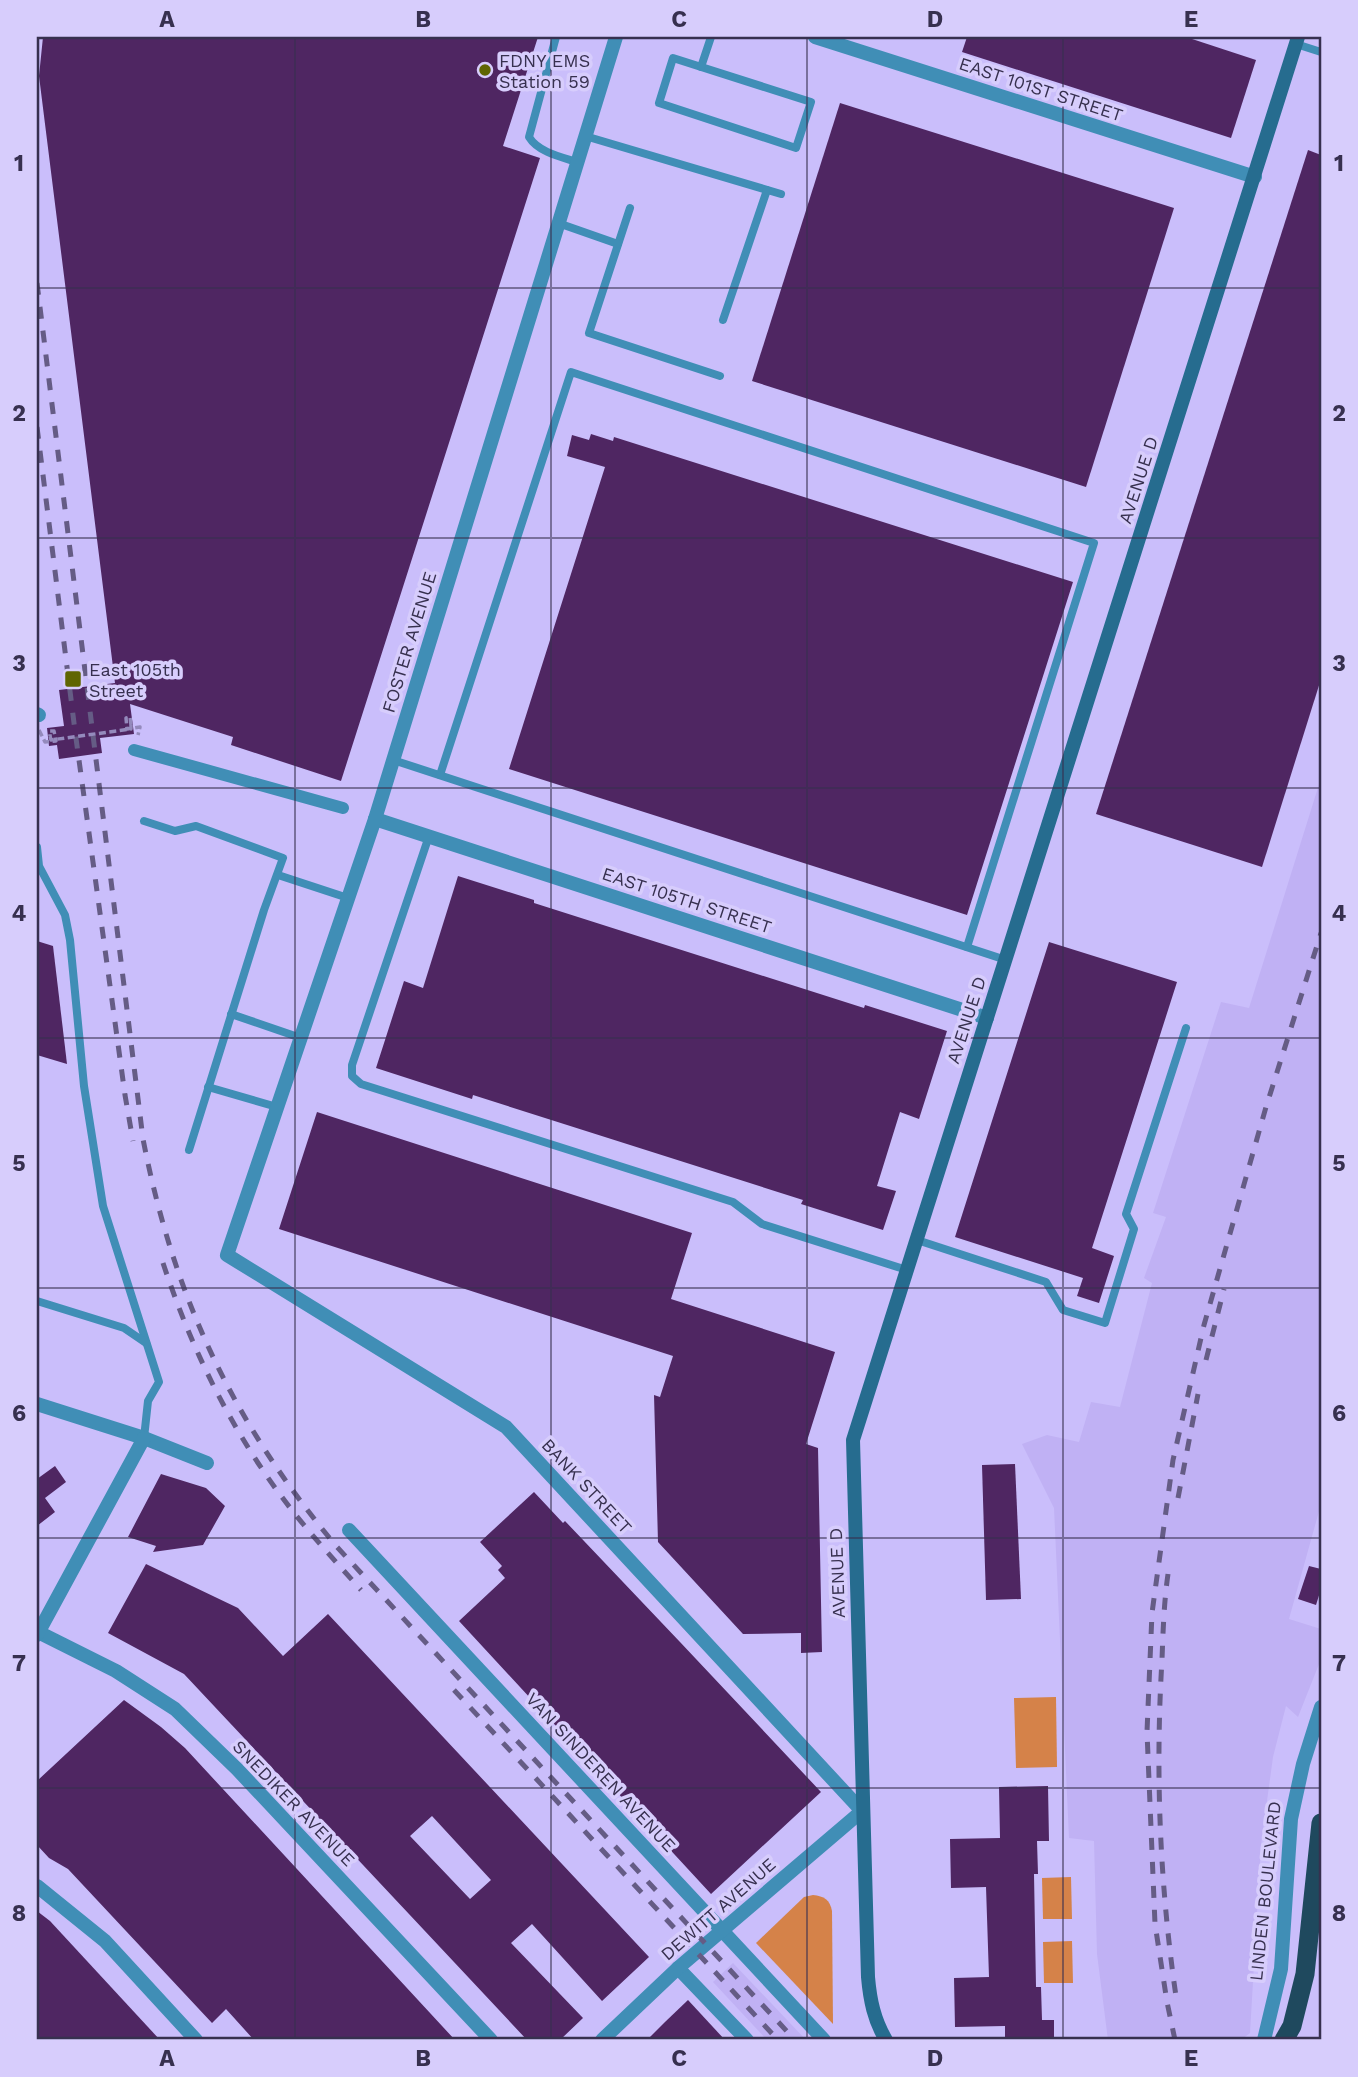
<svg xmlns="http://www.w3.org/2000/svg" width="1358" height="2077" font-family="'Work Sans',sans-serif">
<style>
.built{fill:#c0b1f4}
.green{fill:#d58249}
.building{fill:#4f2662;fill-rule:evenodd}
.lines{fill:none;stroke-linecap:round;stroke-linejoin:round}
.path{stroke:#948abc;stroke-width:3.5;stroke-dasharray:7 3.5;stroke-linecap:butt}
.service{stroke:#408eb6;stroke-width:8}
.pedestrian{stroke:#408eb6;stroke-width:12}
.minor{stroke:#408eb6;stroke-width:14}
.tertiary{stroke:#408eb6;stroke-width:14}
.secondary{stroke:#266c8f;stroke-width:14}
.trunk{stroke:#1f495e;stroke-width:19}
.rail{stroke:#655c85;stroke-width:5;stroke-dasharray:12 12;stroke-linecap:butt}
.path-bridge{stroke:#948abc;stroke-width:3.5;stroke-dasharray:7 3.5;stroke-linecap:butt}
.grid{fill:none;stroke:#37304f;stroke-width:2;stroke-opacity:0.55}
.poi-dot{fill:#5f6502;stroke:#d7cdfc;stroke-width:2.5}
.labels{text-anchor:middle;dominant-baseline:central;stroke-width:7;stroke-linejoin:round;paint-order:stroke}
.poi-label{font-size:18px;fill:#37304f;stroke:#d7cdfc;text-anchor:start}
.street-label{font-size:18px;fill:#37304f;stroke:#d7cdfc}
.neatline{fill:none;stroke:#37304f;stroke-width:2.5}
.grid-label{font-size:23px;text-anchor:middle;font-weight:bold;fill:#37304f}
</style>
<rect width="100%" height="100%" fill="#cabefb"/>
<g class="built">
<path d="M1321,778V1504L1289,1619L1321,1629V1659L1298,1717L1286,1706L1273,1757L1261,1845L1250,2033L1241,2040H1108L1097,1954L1094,1841L1069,1838L1054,1508L1022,1444L1047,1435L1079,1442L1091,1402L1120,1407L1152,1283L1144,1278L1166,1217L1153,1213L1221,1002L1249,1008Z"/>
<path d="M733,1963L806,2040H767L713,1982Z"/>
</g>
<g class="green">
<path d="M1056,1697L1057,1767L1016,1768L1014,1698Z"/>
<path d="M1071,1877L1072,1919H1043L1042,1878Z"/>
<path d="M813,1895C824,1896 830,1900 832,1911L833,2024L756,1943L804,1897Z"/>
<path d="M1072,1941L1073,1983H1044L1043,1942Z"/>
</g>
<g class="building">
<path d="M43,37H538L503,146L540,158L341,781L231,745L233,737L130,704L134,734L100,738L102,753L59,759L57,745L49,746L47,728L64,726L59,690L115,683L39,76Z"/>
<path d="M967,37H1186L1256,60L1231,138L962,52Z"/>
<path d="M840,103L1174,208L1086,487L752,381Z"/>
<path d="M1308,150L1321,155V679L1262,867L1096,814Z"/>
<path d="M591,434L613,441L614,437L1073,582L967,915L509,769L605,467L567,456L572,435L589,440Z"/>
<path d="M458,876L534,900V903L864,1008L865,1005L947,1031L919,1119L900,1112L877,1186L896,1191L883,1230L801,1204L803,1200L473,1095L472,1099L376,1068L404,981L423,988Z"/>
<path d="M37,941L53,946L67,1064L37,1055Z"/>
<path d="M1049,942L1177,982L1092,1248L1114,1256L1099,1303L1077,1296L1083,1278L955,1237Z"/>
<path d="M317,1112L692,1233L671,1299L835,1352L806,1444L818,1448L822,1652L801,1653V1633L743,1634L658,1542L654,1395L660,1397L673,1356L279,1229Z"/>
<path d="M1015,1464L1021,1599L986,1600L982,1465Z"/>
<path d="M55,1466L66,1482L45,1498L55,1512L37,1526V1479Z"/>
<path d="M161,1474L206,1488L225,1506L203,1545L153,1552L156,1546L128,1537Z"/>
<path d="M534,1492L563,1523L565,1521L680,1642L821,1792L711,1894L459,1621L505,1578L498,1570L502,1566L480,1542Z"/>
<path d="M146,1564L238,1608L283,1656L328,1614L649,1957L602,2001L532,1924L511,1943L583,2018L560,2040H527L184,1674L108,1633ZM432,1816L491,1880L470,1899L410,1836Z"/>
<path d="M1309,1566L1321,1569V1589L1316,1605L1298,1599Z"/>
<path d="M124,1700L161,1727L185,1748L455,2040H254L226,2009L212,2023L68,1869L49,1858L37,1845V1781Z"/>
<path d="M1048,1786L1049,1841H1037L1038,1874H1034L1036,1987H1041L1042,2020H1054V2040H1005V2026L955,2027L954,1978L989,1977L986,1887L951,1888L950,1839L1000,1838L999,1787Z"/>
<path d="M37,1911L50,1921L160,2040H37Z"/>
<path d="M688,2000L725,2040H647L665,2022Z"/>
</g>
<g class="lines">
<g class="path">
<path d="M131,725L130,717L126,718L127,729L140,727L138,735"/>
<path d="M39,730L45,742L56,741L54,731H50V736"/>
</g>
<g class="service">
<path d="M556,37L529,137C538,152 561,157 577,162"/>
<path d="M1296,44L1321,52"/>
<path d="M673,58L811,102L796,148L659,103Z"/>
<path d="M701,67L711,37"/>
<path d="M585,136L781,194"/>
<path d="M630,208L589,333L720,376"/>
<path d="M558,223L618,244"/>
<path d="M723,320L767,190"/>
<path d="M393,760L1006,960"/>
<path d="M440,775L571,372L1094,543L967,947"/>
<path d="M144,821L175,831L196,826L283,858L264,910L189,1150"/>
<path d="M429,836L352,1065V1076L361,1084L733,1202L762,1224L907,1270"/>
<path d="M37,847L39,866L65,915L70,940L84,1086L103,1206L159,1382L148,1401L144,1438"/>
<path d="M278,875L348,898"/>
<path d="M231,1014L301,1038"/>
<path d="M208,1087L277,1107"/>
<path d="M917,1240L1046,1282L1063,1310L1105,1323L1134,1229L1126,1214L1186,1028"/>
<path d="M37,1301L124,1328L146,1343"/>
</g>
<path class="pedestrian" d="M134,750L343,808"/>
<g class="minor">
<path d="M815,37L1255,177"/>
<path d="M37,714L39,715"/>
<path d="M375,819L987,1018"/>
<path d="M37,1404L144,1438L207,1463"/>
<path d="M349,1530L824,2040"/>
<path d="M38,1632L116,1671L175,1709L237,1769L491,2040"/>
<path d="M37,1635L144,1438"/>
<path d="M37,1886L105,1941L196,2040"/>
<path d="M678,1968L747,2040"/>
<path d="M602,2040L678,1968L862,1811L506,1427L227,1255L375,819L616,37"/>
</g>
<path class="tertiary" d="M1264,2040L1281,1969L1291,1819L1303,1764L1321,1707"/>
<path class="secondary" d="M886,2040C874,2020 870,2000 868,1977L853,1440L1298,37"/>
<path class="trunk" d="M1284,2040L1292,2026L1305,1974L1321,1823"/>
<g class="rail">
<path d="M37,283L143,1139C174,1298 233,1423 337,1547L795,2040"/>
<path d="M37,427L75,731L125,1095L133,1141"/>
<path d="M163,1263C192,1351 234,1436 291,1509C313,1537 337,1563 361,1590"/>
<path d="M1206,1360L1224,1289"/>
<path d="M1178,1498L1198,1394"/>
<path d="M1168,1574C1164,1602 1163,1631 1162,1660C1155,1774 1160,1890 1177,2003"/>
<path d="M454,1690L778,2040"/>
<path d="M1175,2040L1167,2002L1155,1924L1147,1732L1152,1613L1173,1460L1204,1325L1266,1107L1321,933"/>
</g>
<path class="path-bridge" d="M50,736L51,740L131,729V725"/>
</g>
<path class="grid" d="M295,37V2040M551,37V2040M807,37V2040M1063,37V2040M37,288H1321M37,538H1321M37,788H1321M37,1038H1321M37,1288H1321M37,1538H1321M37,1788H1321"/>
<g class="poi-dot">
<circle cx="485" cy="70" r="7"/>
<rect x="64" y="670" width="18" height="18" rx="3.5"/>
</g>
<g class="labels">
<g class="poi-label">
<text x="499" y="60">FDNY EMS<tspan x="499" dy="21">Station 59</tspan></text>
<text x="89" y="669">East 105th<tspan x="89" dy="21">Street</tspan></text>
</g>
<g class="street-label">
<text transform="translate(1041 89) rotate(18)">EAST 101ST STREET</text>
<text transform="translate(1138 480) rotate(-72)">AVENUE D</text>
<text transform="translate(409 642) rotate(-73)">FOSTER AVENUE</text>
<text transform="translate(687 900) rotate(18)">EAST 105TH STREET</text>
<text transform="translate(966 1020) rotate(-72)">AVENUE D</text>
<text transform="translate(587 1486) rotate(47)">BANK STREET</text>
<text transform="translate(837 1573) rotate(-92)">AVENUE D</text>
<text transform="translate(601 1772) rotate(47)">VAN SINDEREN AVENUE</text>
<text transform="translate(294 1803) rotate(46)">SNEDIKER AVENUE</text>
<text transform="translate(1265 1891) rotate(-84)">LINDEN BOULEVARD</text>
<text transform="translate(718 1909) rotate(-41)">DEWITT AVENUE</text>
</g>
</g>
<rect width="1358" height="2077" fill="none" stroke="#d7cdfc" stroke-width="77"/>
<rect x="38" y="38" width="1282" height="2000" class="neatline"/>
<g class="grid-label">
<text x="167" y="27">A</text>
<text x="423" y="27">B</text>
<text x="679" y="27">C</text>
<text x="935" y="27">D</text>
<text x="1191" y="27">E</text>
<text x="19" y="171">1</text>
<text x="1339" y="171">1</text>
<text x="19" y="421">2</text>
<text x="1339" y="421">2</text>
<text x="19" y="671">3</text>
<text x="1339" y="671">3</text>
<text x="19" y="921">4</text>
<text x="1339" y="921">4</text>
<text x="19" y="1171">5</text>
<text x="1339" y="1171">5</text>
<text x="19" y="1421">6</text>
<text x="1339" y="1421">6</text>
<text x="19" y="1671">7</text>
<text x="1339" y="1671">7</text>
<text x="19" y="1921">8</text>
<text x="1339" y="1921">8</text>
<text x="167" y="2066">A</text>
<text x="423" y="2066">B</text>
<text x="679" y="2066">C</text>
<text x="935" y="2066">D</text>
<text x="1191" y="2066">E</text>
</g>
</svg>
